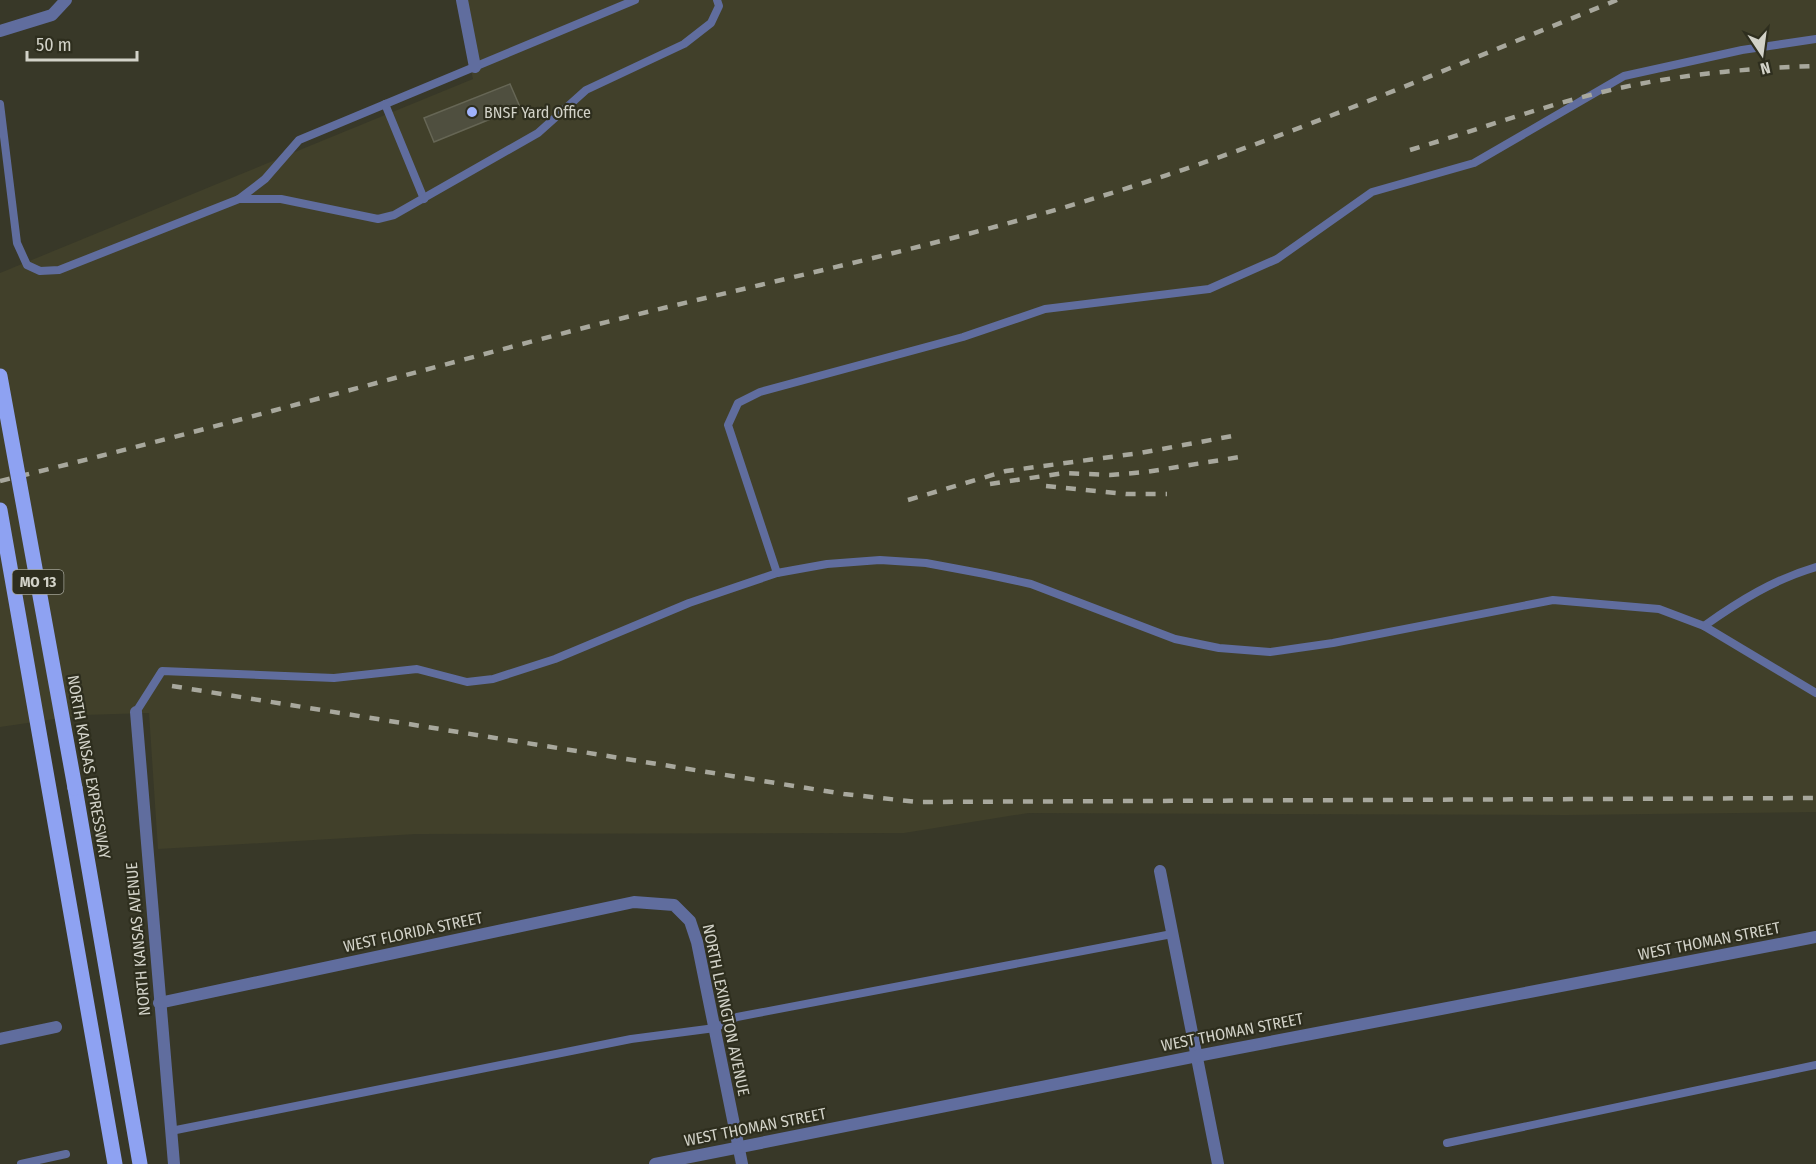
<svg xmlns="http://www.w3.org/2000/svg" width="1816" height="1164" font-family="'Fira Sans Condensed',sans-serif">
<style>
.built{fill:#41402a}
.building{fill:#4f4f3f;stroke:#665;stroke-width:1.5}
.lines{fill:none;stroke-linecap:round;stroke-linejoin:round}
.lane{stroke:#606d9e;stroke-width:8}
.street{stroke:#606d9e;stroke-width:12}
.primary{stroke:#8ea2f2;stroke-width:15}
.rail{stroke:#a8a89d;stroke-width:4.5;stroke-dasharray:10 10;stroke-linecap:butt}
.primary-bridge{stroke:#8ea2f2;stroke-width:15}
.poi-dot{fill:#a0b3fd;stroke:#2e2e1e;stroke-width:2}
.labels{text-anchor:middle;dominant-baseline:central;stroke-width:4.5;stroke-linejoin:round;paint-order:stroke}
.shield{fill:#2e2e1e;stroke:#a1a195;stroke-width:1.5}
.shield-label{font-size:15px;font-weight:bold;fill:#d2d2c8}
.poi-label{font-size:16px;fill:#d2d2c8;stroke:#2e2e1e;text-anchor:start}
.street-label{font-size:16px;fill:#d2d2c8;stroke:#2e2e1e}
</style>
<rect width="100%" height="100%" fill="#383828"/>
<path class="built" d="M467,0H1816V812L1566,815L1028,813L904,833L416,834L158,849L149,713L82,715L0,727V273L473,79L456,2Z"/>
<path class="building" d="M510,84L520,107L434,142L424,118Z"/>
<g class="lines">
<g class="lane">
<path d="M0,104L17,243L27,265L40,271L59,270L239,199L265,179L299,140L635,0"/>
<path d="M385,104L424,199"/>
<path d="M239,199H281L378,219L394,215L538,133L586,90L684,44L711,23L719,6L717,0"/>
<path d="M777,573L728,425L738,403L760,392L963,337L1045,309L1209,289L1277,259L1372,192L1474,163L1624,76L1742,50L1816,39"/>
<path d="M1704,626C1739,601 1775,579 1816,567"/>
<path d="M136,712L162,671L334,678L417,669L467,682L493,679L555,659L689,603L777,573L827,564L880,560L926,563L985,574L1031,584L1175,639L1219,648L1270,652L1333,643L1553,600L1659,609L1704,626L1816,693"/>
<path d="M171,1131L631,1039L715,1028L737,1017L1172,934"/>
<path d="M1447,1143L1816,1065"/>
<path d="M21,1164L66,1154"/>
</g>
<g class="street">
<path d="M462,0L475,67"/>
<path d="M0,31L52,15L66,0"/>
<path d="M136,712L174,1164"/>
<path d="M1160,871L1218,1164"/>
<path d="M159,1003L634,902L674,905L690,921L697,942L742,1164"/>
<path d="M0,1039L56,1027"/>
<path d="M655,1164L1197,1056L1816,937"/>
</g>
<g class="primary">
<path d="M0,510L115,1164"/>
<path d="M75,788L140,1164"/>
</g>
<g class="rail">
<path d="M1410,150C1484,128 1558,100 1634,85C1694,73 1755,68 1816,66"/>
<path d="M0,481C198,433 394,377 591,326C780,278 973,240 1158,178C1314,127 1465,61 1617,0"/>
<path d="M990,484L1064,473L1110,475L1146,472L1246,456"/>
<path d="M1046,486L1126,494H1167"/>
<path d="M908,500L1006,471L1140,453L1238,435"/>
<path d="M172,686L844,794L917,802L1816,798"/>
</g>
<path class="primary-bridge" d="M0,376L75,788"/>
</g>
<circle class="poi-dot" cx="472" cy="112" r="6"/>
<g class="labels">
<rect class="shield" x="12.5" y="570" width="51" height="24" rx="4.5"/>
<g class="shield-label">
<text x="38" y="582">MO 13</text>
</g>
<g class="poi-label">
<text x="484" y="112">BNSF Yard Office</text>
</g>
<g class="street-label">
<text transform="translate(89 767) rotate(80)">NORTH KANSAS EXPRESSWAY</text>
<text transform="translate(413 932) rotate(-12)">WEST FLORIDA STREET</text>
<text transform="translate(138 939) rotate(-95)">NORTH KANSAS AVENUE</text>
<text transform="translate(1709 941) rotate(-11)">WEST THOMAN STREET</text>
<text transform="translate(726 1010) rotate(78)">NORTH LEXINGTON AVENUE</text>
<text transform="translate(1232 1032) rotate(-11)">WEST THOMAN STREET</text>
<text transform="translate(755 1127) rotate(-11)">WEST THOMAN STREET</text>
</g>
</g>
<g transform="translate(1762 54) rotate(167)" stroke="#2e2e1e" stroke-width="4.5" paint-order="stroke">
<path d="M0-4.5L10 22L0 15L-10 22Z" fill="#d2d2c8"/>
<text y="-9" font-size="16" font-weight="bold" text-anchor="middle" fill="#d2d2c8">N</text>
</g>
<path d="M27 51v9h110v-9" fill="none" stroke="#d2d2c8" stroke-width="3"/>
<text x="36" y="51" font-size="18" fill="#d2d2c8" stroke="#2e2e1e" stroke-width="4.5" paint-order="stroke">50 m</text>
</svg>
